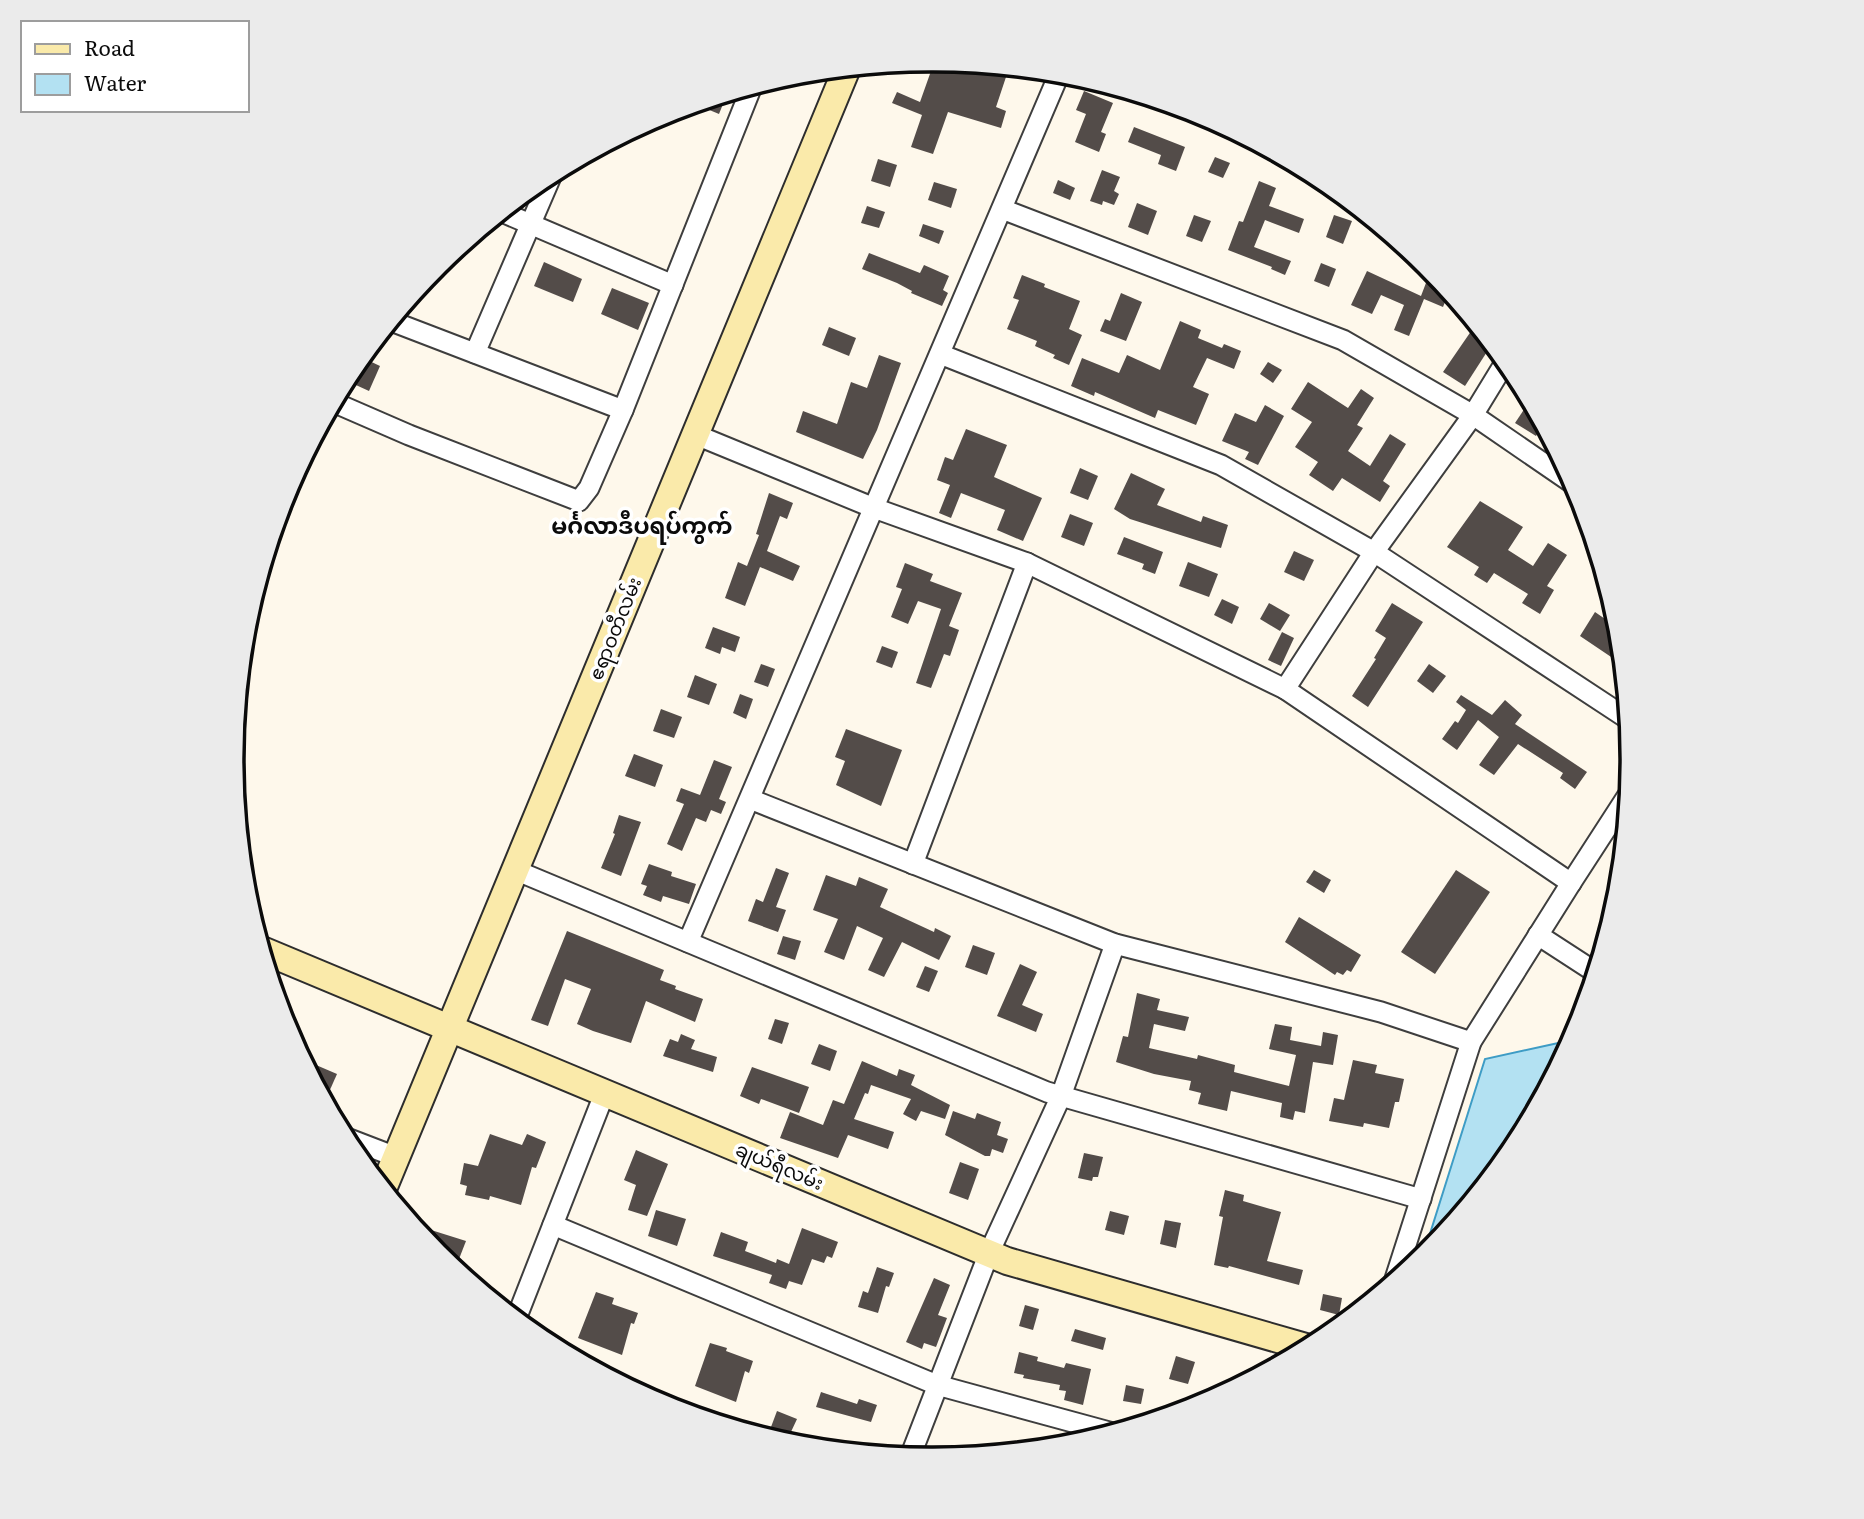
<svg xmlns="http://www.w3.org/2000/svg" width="1864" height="1519" font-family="Literata,'Noto Sans Myanmar',serif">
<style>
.water{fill:#b3e1f2;stroke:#3e9cc5;stroke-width:2}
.building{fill:#534c49}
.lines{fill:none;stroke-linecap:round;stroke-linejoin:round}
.street-casing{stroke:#3e3e3e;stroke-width:23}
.secondary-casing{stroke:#2d2d2d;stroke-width:30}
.street{stroke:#fff;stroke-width:19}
.secondary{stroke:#faeaaa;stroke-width:26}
.labels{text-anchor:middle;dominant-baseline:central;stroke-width:7;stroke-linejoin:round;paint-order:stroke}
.street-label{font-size:19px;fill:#0b0b0b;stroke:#fff}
.quarter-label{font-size:23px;font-weight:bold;fill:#0b0b0b;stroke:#fff}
.rim{fill:none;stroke:#0b0b0b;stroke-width:3.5}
</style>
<rect width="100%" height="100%" fill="#fef8eb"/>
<path class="water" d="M1572,1040L1514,1149L1422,1259L1485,1059Z"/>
<g class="building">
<path d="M932,60L976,64L1007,74L996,107L1006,111L1001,128L948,112L933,154L911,147L922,115L892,103L897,92L920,102L931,71L903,62Z"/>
<path d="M1084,91L1113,103L1101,132L1106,134L1099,152L1075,142L1086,114L1076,110Z"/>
<path d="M727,94L719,114L695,104Z"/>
<path d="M1134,127L1185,147L1176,171L1158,164L1161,155L1128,142Z"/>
<path d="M1215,157L1230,163L1223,178L1208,172Z"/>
<path d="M878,159L897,165L890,187L871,181Z"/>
<path d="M1102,170L1120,177L1114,191L1119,194L1114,205L1103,201L1102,205L1090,201Z"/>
<path d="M1058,180L1075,188L1070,200L1053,193Z"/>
<path d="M1259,181L1276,188L1269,206L1304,219L1299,233L1265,220L1254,247L1291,261L1285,275L1271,269L1272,267L1228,250L1239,221L1243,222Z"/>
<path d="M934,182L957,189L951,208L928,200Z"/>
<path d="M1137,203L1157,211L1148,235L1128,227Z"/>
<path d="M867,206L885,212L879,228L861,223Z"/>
<path d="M1194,215L1211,221L1202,242L1186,236Z"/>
<path d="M1334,215L1352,221L1343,244L1326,237Z"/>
<path d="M923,224L944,231L939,244L919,236Z"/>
<path d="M869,253L920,273L924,265L949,276L943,290L948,293L942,306L911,293L912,291L897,283L862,269Z"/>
<path d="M544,262L582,279L573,302L534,286Z"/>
<path d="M1321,263L1336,269L1329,287L1314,281Z"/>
<path d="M1367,271L1421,296L1429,275L1439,279L1449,292L1443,307L1424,299L1409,336L1394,330L1404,305L1381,295L1372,314L1351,305Z"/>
<path d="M1022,275L1045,284L1044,287L1080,301L1069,329L1082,335L1069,365L1053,358L1055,355L1035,346L1037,341L1007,329L1019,300L1013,298Z"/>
<path d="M612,288L649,303L638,330L601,314Z"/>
<path d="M1121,293L1142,302L1126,341L1100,331L1105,319L1110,321Z"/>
<path d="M1180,321L1201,330L1198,338L1222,348L1224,344L1241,351L1234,369L1207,358L1193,387L1209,394L1196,425L1158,410L1155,418L1095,392L1094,396L1071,386L1082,358L1119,373L1127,355L1160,370Z"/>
<path d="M1476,324L1492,344L1465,386L1443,372Z"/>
<path d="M829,327L856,338L849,356L822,345Z"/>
<path d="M879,355L901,363L877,430L863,459L796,432L803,411L837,424L851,382L867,388Z"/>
<path d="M361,357L380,366L369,391L345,380Z"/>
<path d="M1268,362L1282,370L1273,383L1260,374Z"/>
<path d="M1308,382L1348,408L1361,389L1374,398L1357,425L1363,428L1348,451L1370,466L1390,434L1406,444L1383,481L1390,486L1380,502L1342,478L1333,491L1309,475L1318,462L1295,447L1312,422L1291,409Z"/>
<path d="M1265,405L1284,416L1258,465L1245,459L1249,452L1222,441L1235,413L1256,422Z"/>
<path d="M1525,408L1539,416L1543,425L1536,436L1515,423Z"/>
<path d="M966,429L1007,445L994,477L1042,498L1023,541L997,530L1005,510L961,493L951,518L939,513L950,485L937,480L945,457L953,460Z"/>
<path d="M1080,468L1098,476L1088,500L1070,493Z"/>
<path d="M1131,473L1165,489L1157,505L1201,522L1203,516L1228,525L1221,548L1130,519L1114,509Z"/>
<path d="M769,493L793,503L787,519L780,516L767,551L800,566L793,581L760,567L745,606L725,598L738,562L747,566L759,535L756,534Z"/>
<path d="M1480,501L1523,527L1508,550L1533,566L1548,543L1567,555L1547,586L1554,590L1540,614L1522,603L1528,594L1494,573L1487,583L1474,575L1479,567L1447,547Z"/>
<path d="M1070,514L1093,523L1084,546L1061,537Z"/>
<path d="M1124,537L1163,552L1155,574L1142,569L1144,564L1117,554Z"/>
<path d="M1294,551L1314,560L1304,581L1284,572Z"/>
<path d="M1188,562L1218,574L1209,597L1179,586Z"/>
<path d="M905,563L933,574L930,581L962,593L949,626L959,630L950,656L944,654L931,688L916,683L941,609L918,601L908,624L891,617L902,589L896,587Z"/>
<path d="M1222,599L1239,607L1232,624L1214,615Z"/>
<path d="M1269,603L1290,615L1280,631L1260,619Z"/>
<path d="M1392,603L1423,622L1368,707L1352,696L1376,659L1374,658L1386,638L1375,631Z"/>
<path d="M1615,611L1619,623L1623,665L1580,636L1595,612L1608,621Z"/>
<path d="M713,627L740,637L735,652L722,647L720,654L705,648Z"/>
<path d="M1282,632L1294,638L1281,666L1268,660Z"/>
<path d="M882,646L898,652L892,668L876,662Z"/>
<path d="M761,664L775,669L768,687L754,682Z"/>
<path d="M1429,664L1446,676L1433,693L1417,681Z"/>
<path d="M695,675L717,684L709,705L687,697Z"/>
<path d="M740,694L753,699L746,719L733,713Z"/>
<path d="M1461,695L1492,715L1505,700L1522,715L1515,724L1587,772L1575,789L1560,778L1563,773L1518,744L1494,775L1479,765L1499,737L1478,720L1457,750L1442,739L1455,721L1458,723L1466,710L1456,702Z"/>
<path d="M661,709L682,717L674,738L653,731Z"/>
<path d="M846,729L902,750L881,806L836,785L845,761L835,757Z"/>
<path d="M634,754L663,765L655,787L625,776Z"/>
<path d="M714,760L732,767L719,799L726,802L721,814L711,810L706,822L696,818L682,851L667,844L684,804L676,801L681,788L700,795Z"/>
<path d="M619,815L641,822L621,876L601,868L615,834L613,833Z"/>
<path d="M649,864L672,872L671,876L696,884L689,904L663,896L661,902L643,895L647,886L641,884Z"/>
<path d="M776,868L789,873L776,907L786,910L778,932L748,921L756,899L763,902Z"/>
<path d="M1314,870L1331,880L1324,893L1306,882Z"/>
<path d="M1456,870L1490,892L1435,974L1401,952Z"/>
<path d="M826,875L856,886L859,877L888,889L880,907L934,932L935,928L951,936L939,960L902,942L884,977L868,970L883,938L857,926L844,960L824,952L838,919L813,910Z"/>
<path d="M1299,917L1361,955L1351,972L1347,970L1343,975L1337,972L1335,975L1285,942Z"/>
<path d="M567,931L664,970L660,980L676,986L675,989L703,999L695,1022L646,1001L631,1043L593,1031L577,1024L591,989L565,979L548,1026L531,1020Z"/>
<path d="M783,936L801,941L795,960L777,954Z"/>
<path d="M973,945L995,953L987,975L965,967Z"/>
<path d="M1020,964L1037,972L1022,1005L1043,1014L1036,1032L997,1016Z"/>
<path d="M925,966L938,971L929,992L916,987Z"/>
<path d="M1137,993L1160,999L1157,1010L1189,1017L1185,1031L1154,1024L1149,1048L1197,1059L1198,1055L1235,1065L1234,1072L1289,1086L1296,1055L1269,1049L1275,1024L1292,1027L1290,1040L1321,1046L1323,1032L1338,1035L1333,1065L1313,1062L1305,1113L1295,1111L1293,1120L1280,1117L1282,1103L1231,1091L1227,1111L1198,1104L1201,1093L1189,1090L1191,1081L1154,1074L1116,1062L1123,1036L1128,1037Z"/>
<path d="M775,1019L789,1023L782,1044L768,1039Z"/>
<path d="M681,1034L695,1040L691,1049L717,1057L713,1072L663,1056L670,1039L678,1042Z"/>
<path d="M819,1044L837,1051L830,1071L811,1064Z"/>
<path d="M1353,1060L1377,1065L1375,1073L1404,1079L1399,1102H1395L1389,1128L1364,1123L1363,1127L1329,1121L1334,1098L1344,1100Z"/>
<path d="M862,1061L897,1076L899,1069L915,1075L911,1085L950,1105L945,1119L921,1111L916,1121L903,1114L911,1099L871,1085L868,1094L865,1093L854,1119L894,1132L888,1149L848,1135L838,1158L780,1138L790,1112L823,1125L833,1100L844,1104Z"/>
<path d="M316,1065L337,1074L325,1101L311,1076Z"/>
<path d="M752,1067L809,1087L799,1113L761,1099L759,1104L740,1096Z"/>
<path d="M953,1111L975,1119L977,1113L1001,1122L997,1135L1008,1139L1003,1153L992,1149L990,1156H985L945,1135Z"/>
<path d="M490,1134L522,1145L527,1134L546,1142L536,1168L532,1167L521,1205L490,1196L489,1200L465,1195L467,1186L460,1184L464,1163L478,1166Z"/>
<path d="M636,1150L668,1164L647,1216L628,1210L636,1185L624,1180Z"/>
<path d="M1084,1153L1103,1157L1098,1177H1093L1092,1181L1078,1178Z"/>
<path d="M960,1162L979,1169L968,1200L949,1193Z"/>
<path d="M1225,1190L1244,1195L1243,1201L1281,1212L1267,1261L1303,1270L1299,1285L1229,1266L1228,1268L1214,1265L1223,1217L1219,1216Z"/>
<path d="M656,1210L686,1219L677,1246L648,1236Z"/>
<path d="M1110,1211L1129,1216L1124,1235L1105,1230Z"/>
<path d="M1165,1220L1181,1223L1176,1248L1160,1244Z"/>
<path d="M412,1224L466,1241L459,1259L432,1248Z"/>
<path d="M802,1228L838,1242L832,1258L827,1256L824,1263L812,1259L802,1285L789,1281L786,1289L769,1283L772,1275L713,1256L721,1232L748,1242L745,1251L776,1263L777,1259L789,1264Z"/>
<path d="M877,1267L894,1273L889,1287L886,1286L878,1313L858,1307L863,1291L868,1293Z"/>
<path d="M934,1278L950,1285L938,1315L947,1318L936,1347L924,1343L922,1349L906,1342Z"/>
<path d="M596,1292L614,1298L612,1304L638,1313L634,1324L631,1323L622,1355L578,1338Z"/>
<path d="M1323,1294L1342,1298L1339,1315L1320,1310Z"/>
<path d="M1025,1305L1039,1309L1033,1330L1019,1326Z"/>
<path d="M1075,1329L1106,1338L1103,1350L1071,1341Z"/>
<path d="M710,1343L727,1348L726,1351L753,1361L749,1373L745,1371L736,1402L695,1386Z"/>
<path d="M1019,1352L1038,1357L1037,1361L1064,1368L1066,1363L1091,1369L1083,1405L1064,1400L1066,1391L1059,1390L1060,1385L1023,1378L1024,1375L1014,1373Z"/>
<path d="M1176,1356L1195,1362L1188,1384L1169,1379Z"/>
<path d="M1126,1385L1144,1389L1141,1404L1123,1401Z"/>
<path d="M821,1392L857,1404L859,1399L877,1405L871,1422L816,1407Z"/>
<path d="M777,1411L797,1419L790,1434L771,1427Z"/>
</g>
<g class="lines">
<defs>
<g id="street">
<path d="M1002,209L1343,340L1473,415L1575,485"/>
<path d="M502,212L673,285"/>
<path d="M391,321L623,410L752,86"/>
<path d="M475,353L553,172"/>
<path d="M940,354L1221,465L1374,552L1628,719"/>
<path d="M333,402L409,435L579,501L589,488L623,410"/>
<path d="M694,434L874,508L1027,563L1285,689L1571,883"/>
<path d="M1285,689L1374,552L1473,415L1506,361"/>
<path d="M750,799L1115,944L1381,1012L1471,1042"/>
<path d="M913,864L1027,563"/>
<path d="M515,870L1047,1092L1421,1199"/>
<path d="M1538,935L1595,972"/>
<path d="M688,942L1060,72"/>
<path d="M344,1137L396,1157"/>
<path d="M553,1225L937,1385L1113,1433"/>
<path d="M1394,1282L1471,1042L1571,883L1628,795"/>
<path d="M516,1319L605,1092"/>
<path d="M910,1457L989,1253L1061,1096L1115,944"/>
</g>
<g id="secondary">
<path d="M262,950L1007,1261L1309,1348"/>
<path d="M383,1189L847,68"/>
</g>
</defs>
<use href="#street" class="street-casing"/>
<use href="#secondary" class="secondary-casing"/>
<use href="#street" class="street"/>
<use href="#secondary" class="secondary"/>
</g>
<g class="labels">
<g class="street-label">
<text transform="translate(614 628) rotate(-68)">ဧရာဝတီလမ်း</text>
<text transform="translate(780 1165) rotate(23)">ချယ်ရီလမ်း</text>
</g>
<g class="quarter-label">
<text x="642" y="524">မင်္ဂလာဒီပရပ်ကွက်</text>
</g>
</g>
<path d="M0 0H1864V1519H0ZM931 72H933A687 687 0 0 1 1620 759V760A687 687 0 0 1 933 1447H931A687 687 0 0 1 244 760V759A687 687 0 0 1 931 72Z" fill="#ebebeb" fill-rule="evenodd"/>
<path class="rim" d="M931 72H933A687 687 0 0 1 1620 759V760A687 687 0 0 1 933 1447H931A687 687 0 0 1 244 760V759A687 687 0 0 1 931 72Z"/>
<rect x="21" y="21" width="228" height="91" fill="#ffffff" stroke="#9d9d9d" stroke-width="2"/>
<rect x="35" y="44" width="35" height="10" fill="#faeaaa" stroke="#9d9d9d" stroke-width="2"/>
<text x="84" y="56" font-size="21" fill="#0b0b0b">Road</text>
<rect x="35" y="74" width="35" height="21" fill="#b3e1f2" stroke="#9d9d9d" stroke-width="2"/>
<text x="84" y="91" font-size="21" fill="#0b0b0b">Water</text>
</svg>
